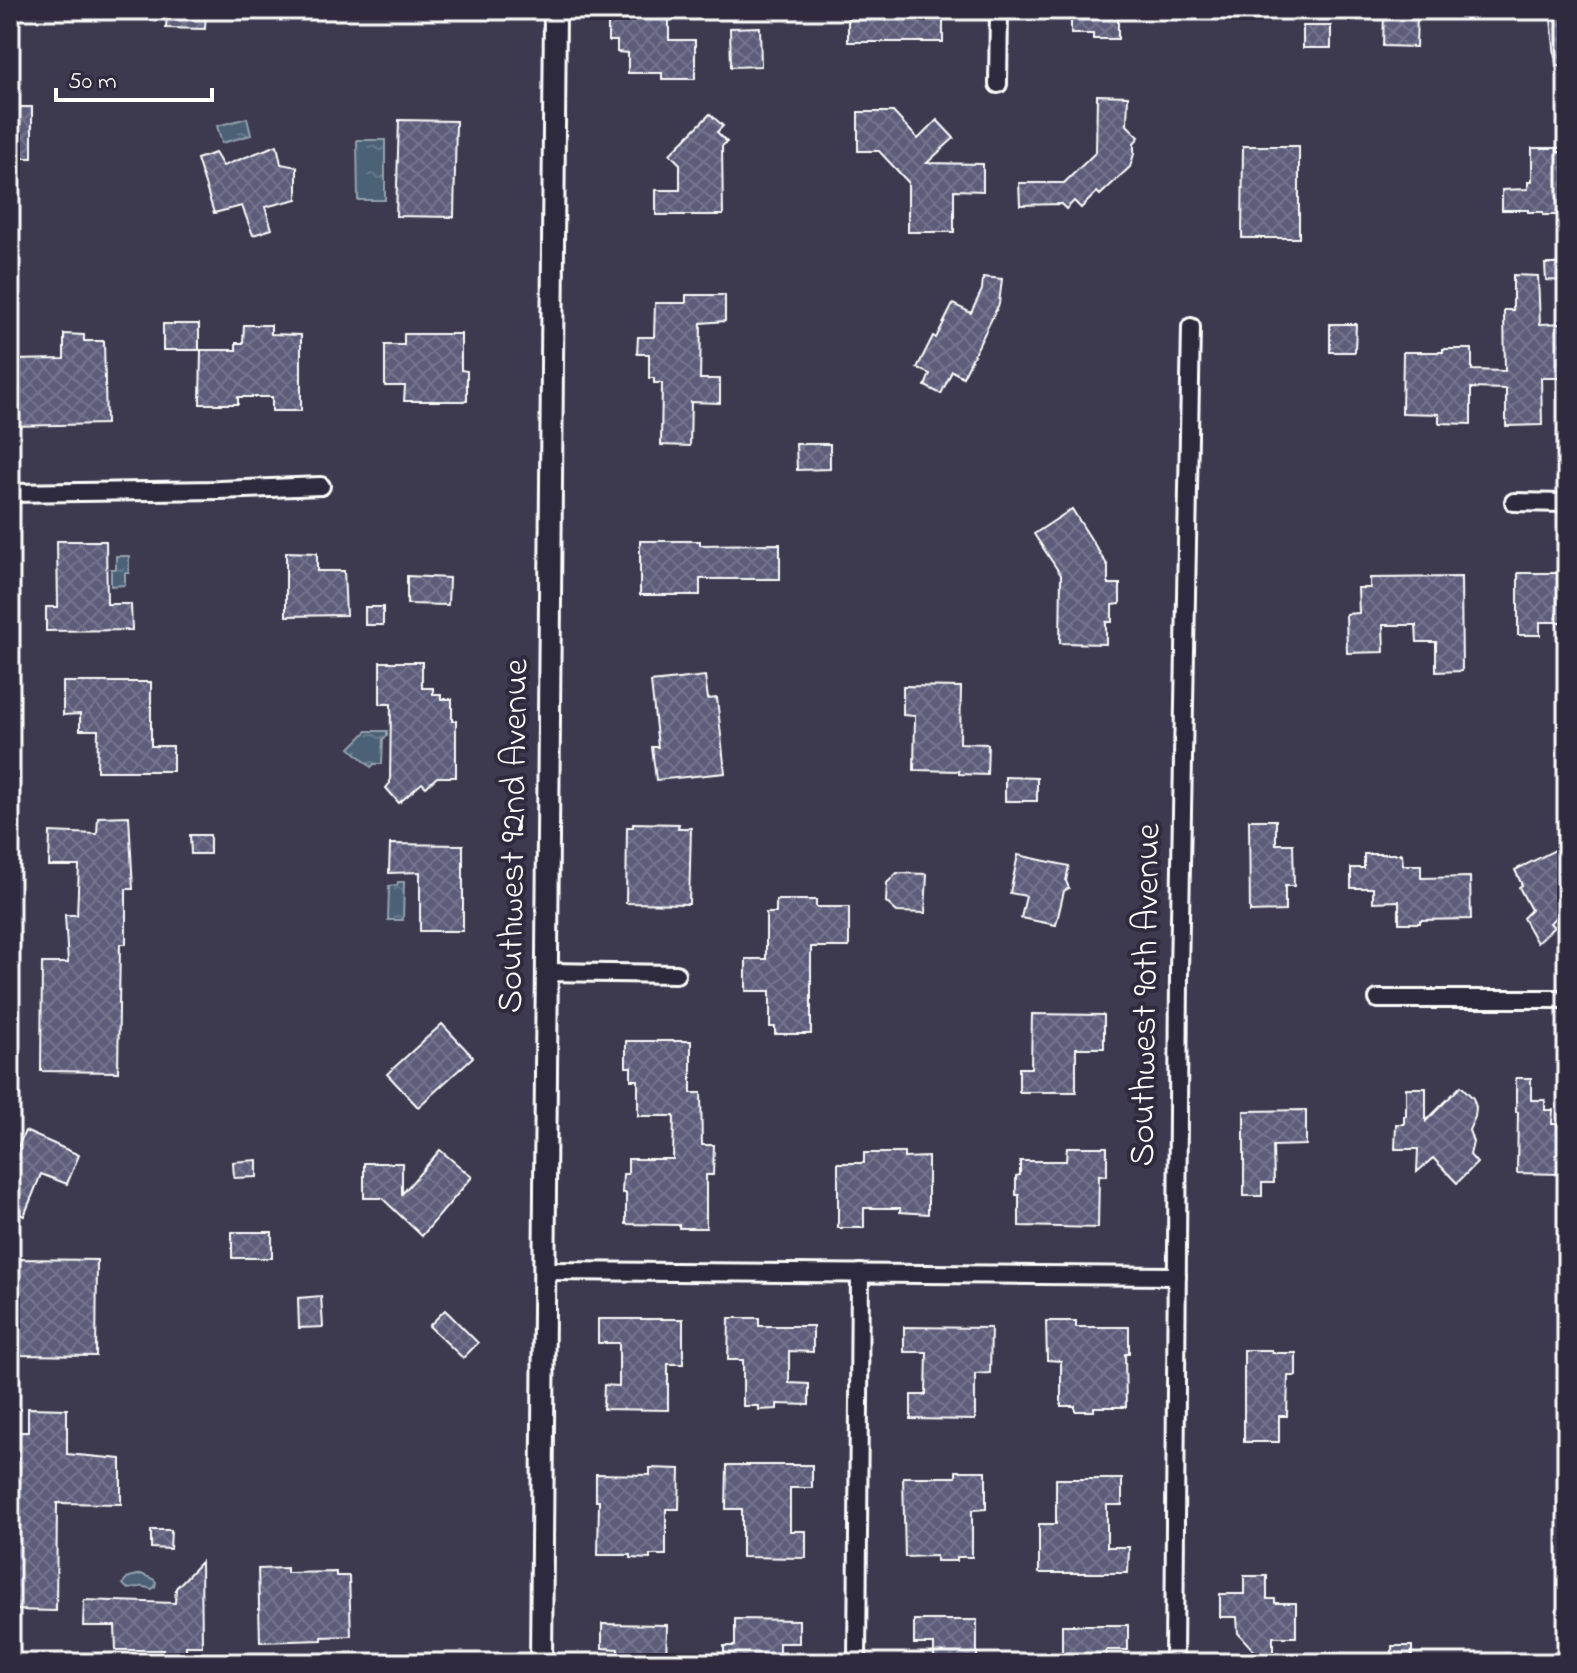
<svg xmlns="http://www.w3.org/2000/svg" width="1577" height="1673" font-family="'Indie Flower',sans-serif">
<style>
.water{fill:url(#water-ripples);stroke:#93a1ad;stroke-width:2}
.building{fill:url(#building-cross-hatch);stroke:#fff;stroke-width:2}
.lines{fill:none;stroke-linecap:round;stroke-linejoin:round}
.minor-casing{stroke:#fff;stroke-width:22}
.tertiary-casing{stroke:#fff;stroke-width:26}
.minor{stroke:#2f2a3d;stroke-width:16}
.tertiary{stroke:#2f2a3d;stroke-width:20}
.labels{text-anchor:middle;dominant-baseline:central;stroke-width:8;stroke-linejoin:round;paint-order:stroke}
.street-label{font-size:36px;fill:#fff;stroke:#2f2a3d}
</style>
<defs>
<pattern id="water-ripples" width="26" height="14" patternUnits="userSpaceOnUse" patternTransform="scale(2)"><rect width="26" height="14" fill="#4b6276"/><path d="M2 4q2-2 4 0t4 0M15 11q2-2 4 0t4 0" fill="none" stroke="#667a8b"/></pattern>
<pattern id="building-cross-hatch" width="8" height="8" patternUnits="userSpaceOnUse" patternTransform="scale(2)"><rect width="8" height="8" fill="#5d5b79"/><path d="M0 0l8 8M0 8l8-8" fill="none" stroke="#75748d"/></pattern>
</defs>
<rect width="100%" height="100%" fill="#3d394f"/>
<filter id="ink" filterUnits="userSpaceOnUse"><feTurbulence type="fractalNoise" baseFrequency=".0125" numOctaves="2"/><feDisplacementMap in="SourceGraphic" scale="16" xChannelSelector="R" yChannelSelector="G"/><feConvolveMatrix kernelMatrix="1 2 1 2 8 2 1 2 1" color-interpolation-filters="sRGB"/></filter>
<g filter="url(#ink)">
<g class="water">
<path d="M247,118L251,135L222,143L217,126Z"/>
<path d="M357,140H385V200H358Z"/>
<path d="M116,556H129V573H125V585L111,586V569H116Z"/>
<path d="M367,731H387V736L383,739L382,764H374L371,767L350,748Z"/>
<path d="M398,882H404L403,920H388L389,886L397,885Z"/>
<path d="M141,1574L153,1579L156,1582L155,1587L152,1589C148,1588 143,1586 139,1587C131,1588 129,1592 123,1584C126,1575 133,1577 141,1574Z"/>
</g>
<g class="building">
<path d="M167,10H206L205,29L166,28Z"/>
<path d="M608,10H669V40H695V79H662V73H628V53L617,52V41H608Z"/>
<path d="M892,10H936V15H943V42H848V11Z"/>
<path d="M1074,10H1118V39H1093V34H1071V15L1074,16Z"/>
<path d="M1550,10H1567V65L1556,66Z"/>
<path d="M1384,13L1417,14L1416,47L1383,46Z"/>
<rect x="1303" y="26" width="28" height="22"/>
<path d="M760,27L761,66L731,67L730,28Z"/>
<path d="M1097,95L1128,96L1127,125L1139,137L1134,143V154L1130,167L1100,195L1097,192L1081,208L1074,201L1066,209L1061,204L1020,205L1019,183H1064L1096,152Z"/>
<rect x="10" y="107" width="22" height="51"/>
<path d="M858,112H893L918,139L937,120L954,138L927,163L983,164V191L954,190V232H908V182L879,151H858Z"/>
<path d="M710,114L723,126L717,132L727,142L722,146L723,215H656V190H680V164L670,154Z"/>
<path d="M399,120L456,121L454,217L396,216Z"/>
<path d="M277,145L281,164L297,167V199L265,207L272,229L253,235L242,206L214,213L197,159L215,153L223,166Z"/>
<path d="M1243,146H1299V238H1242Z"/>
<path d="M1532,148H1558V152H1567V215H1543V212H1528V210H1502V190L1528,189V182H1532Z"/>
<path d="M1545,264H1567V281L1546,280Z"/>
<path d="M1513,275L1538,276L1540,324L1567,323V378H1541L1542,425L1506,426V389L1471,388V424L1439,423V414L1402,413L1403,352H1443V349H1472V370L1505,371L1504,310H1513Z"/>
<path d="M983,277L1002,279L999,304L963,377L952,371L941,394L925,386L930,374L917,368L933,336L936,338L953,304L971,313L982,290Z"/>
<path d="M686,295H725V321L701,323L700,379H720V403L691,402L690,446L661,445L662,383H654V378H649V354H637L638,337H654L655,303H686Z"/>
<rect x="163" y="324" width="36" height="26"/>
<path d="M1330,324H1356L1355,352H1330Z"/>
<path d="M244,325H271V334L301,335V411H272V397H238V404H200L201,350H236V343H243Z"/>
<path d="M64,334L84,335V341H104L106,424L10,426V360L64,359Z"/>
<path d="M404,334H461V370L467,371V401H404L405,386H385V345H404Z"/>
<path d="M796,444H830V469L797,470Z"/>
<path d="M1072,509L1108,566V584H1120V604L1112,605V622H1106V644L1060,643L1061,575L1034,534Z"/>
<path d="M57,541H106L107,604H131L132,630L46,631V607H58Z"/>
<path d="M640,541H700V545L780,544V579H700V595H640Z"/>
<path d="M286,552L317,553V571H344L346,615L286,616Z"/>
<path d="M1518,573H1567V622H1540V635H1518Z"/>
<path d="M407,576L449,578L448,605L407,604Z"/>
<path d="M1461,577L1462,671L1436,672V642H1417L1416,625H1383L1384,652L1347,653L1346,614L1359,613L1358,588H1370V578Z"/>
<rect x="365" y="607" width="18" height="18"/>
<path d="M380,662H422V688H433V694H441V699H452V721H456V777H437L426,787L422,783L399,803L386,788L390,783L391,704H380Z"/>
<path d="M705,676L708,699L717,698L725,773L656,780L652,747H658L651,682Z"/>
<path d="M63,682H151V746H173V771H97L98,730H80V714L63,715Z"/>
<path d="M903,686L961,687L960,743L988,744L987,775L959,774V771L914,770L915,716L903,715Z"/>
<path d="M1005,777L1037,778V801H1005Z"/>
<path d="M129,816L133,889H126V944H120L118,1072L41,1071L42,963H68L65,915H77L79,866H49L50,832L97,834L98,817Z"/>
<path d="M1249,820H1276V844H1293L1294,886H1285V911L1250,912Z"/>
<path d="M633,823L679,824L678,828H691L689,904L626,903L627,827H633Z"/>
<path d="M190,835H210V854H191Z"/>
<path d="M390,844L463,845V931H420V872L389,873Z"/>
<path d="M1567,844V905L1550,923L1554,927L1537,943L1523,918L1531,910L1519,887L1522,885L1515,870Z"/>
<path d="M1364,854H1402L1403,865H1421V878L1470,877L1471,919L1420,920V923H1399V901L1373,902V888H1351V868H1364Z"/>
<path d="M1018,855L1069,866L1066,881L1069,888L1064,891L1056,925L1021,918L1026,896L1010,893Z"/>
<path d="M897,873L927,874L925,913L897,912L886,902L887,883Z"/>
<path d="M776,900H816V907H849V947H811V1034H775V1027H770V991H746V959H766V913H776Z"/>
<path d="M1032,1014L1104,1015V1048H1076V1092H1019V1068H1031Z"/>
<path d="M442,1024L473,1057L418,1107L387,1074Z"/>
<path d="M626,1041H691V1093H701L702,1145H714L713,1175H706V1228H679V1225L626,1224V1193H622L623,1174H628V1159H673L674,1116H638V1080H631V1067H626Z"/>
<path d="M1516,1078H1531V1100H1545V1110H1553L1552,1124H1558L1559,1128H1567V1158H1561V1174L1517,1173L1518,1112H1516Z"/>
<path d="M1461,1086L1473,1098L1476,1107L1475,1117L1469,1130L1473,1142L1470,1155L1477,1163L1457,1183L1433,1158L1417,1172L1418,1149H1395L1396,1124H1404V1116H1406V1088H1426V1121Z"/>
<path d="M1306,1110V1145L1273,1146L1274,1183H1262V1196H1244V1111Z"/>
<path d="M25,1131L79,1155L67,1184L41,1174L24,1216L10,1209V1164Z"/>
<path d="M1067,1147H1107V1176L1099,1175L1098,1228L1019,1226V1195H1016V1176L1020,1175V1161H1066Z"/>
<path d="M440,1150L472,1177L422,1236L382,1198H364V1163H402V1194Z"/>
<path d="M864,1153H904V1158L928,1157V1214L900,1212V1208H864V1228H838V1163H864Z"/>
<path d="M257,1160V1177L234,1178L233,1162Z"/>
<rect x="232" y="1232" width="40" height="26"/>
<path d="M16,1259L97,1260L96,1356L16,1355Z"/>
<path d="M321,1296L323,1327L299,1328L298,1298Z"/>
<path d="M445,1310L478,1343L463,1358L429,1326Z"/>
<path d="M729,1318H759V1326H813V1352L789,1351V1383L809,1384V1405L777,1404V1409L759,1410V1406H743V1360H728Z"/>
<path d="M598,1319H683V1364H668V1410L603,1409L604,1385L619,1386V1343H598Z"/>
<path d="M1046,1321H1076V1327H1129V1354H1125L1126,1407H1094V1411H1075V1406H1061V1361L1047,1360Z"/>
<path d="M904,1327L991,1328L990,1373L975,1374V1420L911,1419V1395H926L927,1352H904Z"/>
<path d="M1244,1350H1272V1353H1296V1376H1288L1287,1416H1279V1442H1244Z"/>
<path d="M28,1408L67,1409V1454L121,1459V1504L57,1503L56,1611L10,1610V1432H28Z"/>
<path d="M727,1465H812V1488H790V1531H806V1558L742,1557V1509H726Z"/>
<path d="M650,1468L680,1469L679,1509H666V1555H650V1559L631,1558V1555H598L599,1501H596V1474L650,1475Z"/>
<path d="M956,1471H986V1509L972,1510V1557H957V1561H936V1556L905,1557L903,1477H956Z"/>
<path d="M1056,1479H1122V1505H1107V1547H1129L1128,1573H1039V1524H1056Z"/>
<path d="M151,1530H171L170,1549L151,1548Z"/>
<path d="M201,1562L202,1646H186V1652L163,1653V1650H116L115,1626H83L84,1600L175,1603L176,1588Z"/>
<path d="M287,1568V1573L336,1572V1576H349L351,1636L322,1637V1640L260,1642L258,1569Z"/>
<path d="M1244,1576H1267V1599H1275V1603H1296V1637H1273V1663H1265L1238,1633L1237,1617H1220V1594H1244Z"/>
<path d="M735,1619L799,1620V1643H779V1663H724V1646H735Z"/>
<path d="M914,1620H977V1663H934V1644H914Z"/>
<path d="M602,1624L667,1625L666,1663H618V1649L602,1648Z"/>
<path d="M1062,1625H1128V1650H1106V1663H1062Z"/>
<rect x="1392" y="1646" width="20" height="17"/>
</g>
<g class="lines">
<defs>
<g id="minor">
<path d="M998,84L999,10"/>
<path d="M10,493L219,490L321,486"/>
<path d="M1514,502L1567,503"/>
<path d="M547,972L676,974"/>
<path d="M1378,999H1567"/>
<path d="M546,1271L1177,1276"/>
<path d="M857,1663L860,1273"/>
<path d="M1174,1663L1179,974L1191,327"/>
</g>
<path id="tertiary" d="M541,1663L555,10"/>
</defs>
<use href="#minor" class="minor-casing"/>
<use href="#tertiary" class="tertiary-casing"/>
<use href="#minor" class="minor"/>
<use href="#tertiary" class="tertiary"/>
</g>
</g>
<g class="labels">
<g class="street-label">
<text transform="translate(515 836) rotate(-89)">Southwest 92nd Avenue</text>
<text transform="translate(1147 995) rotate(-89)">Southwest 90th Avenue</text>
</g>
</g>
<rect width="1577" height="1673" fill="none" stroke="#2f2a3d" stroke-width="40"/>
<rect x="20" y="20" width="1537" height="1633" fill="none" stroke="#fff" stroke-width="3" filter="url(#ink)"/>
<path d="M56 88v12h156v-12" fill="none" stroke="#ffffff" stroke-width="4"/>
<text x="68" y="88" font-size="24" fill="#ffffff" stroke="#2f2a3d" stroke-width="6" paint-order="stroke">50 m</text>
</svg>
